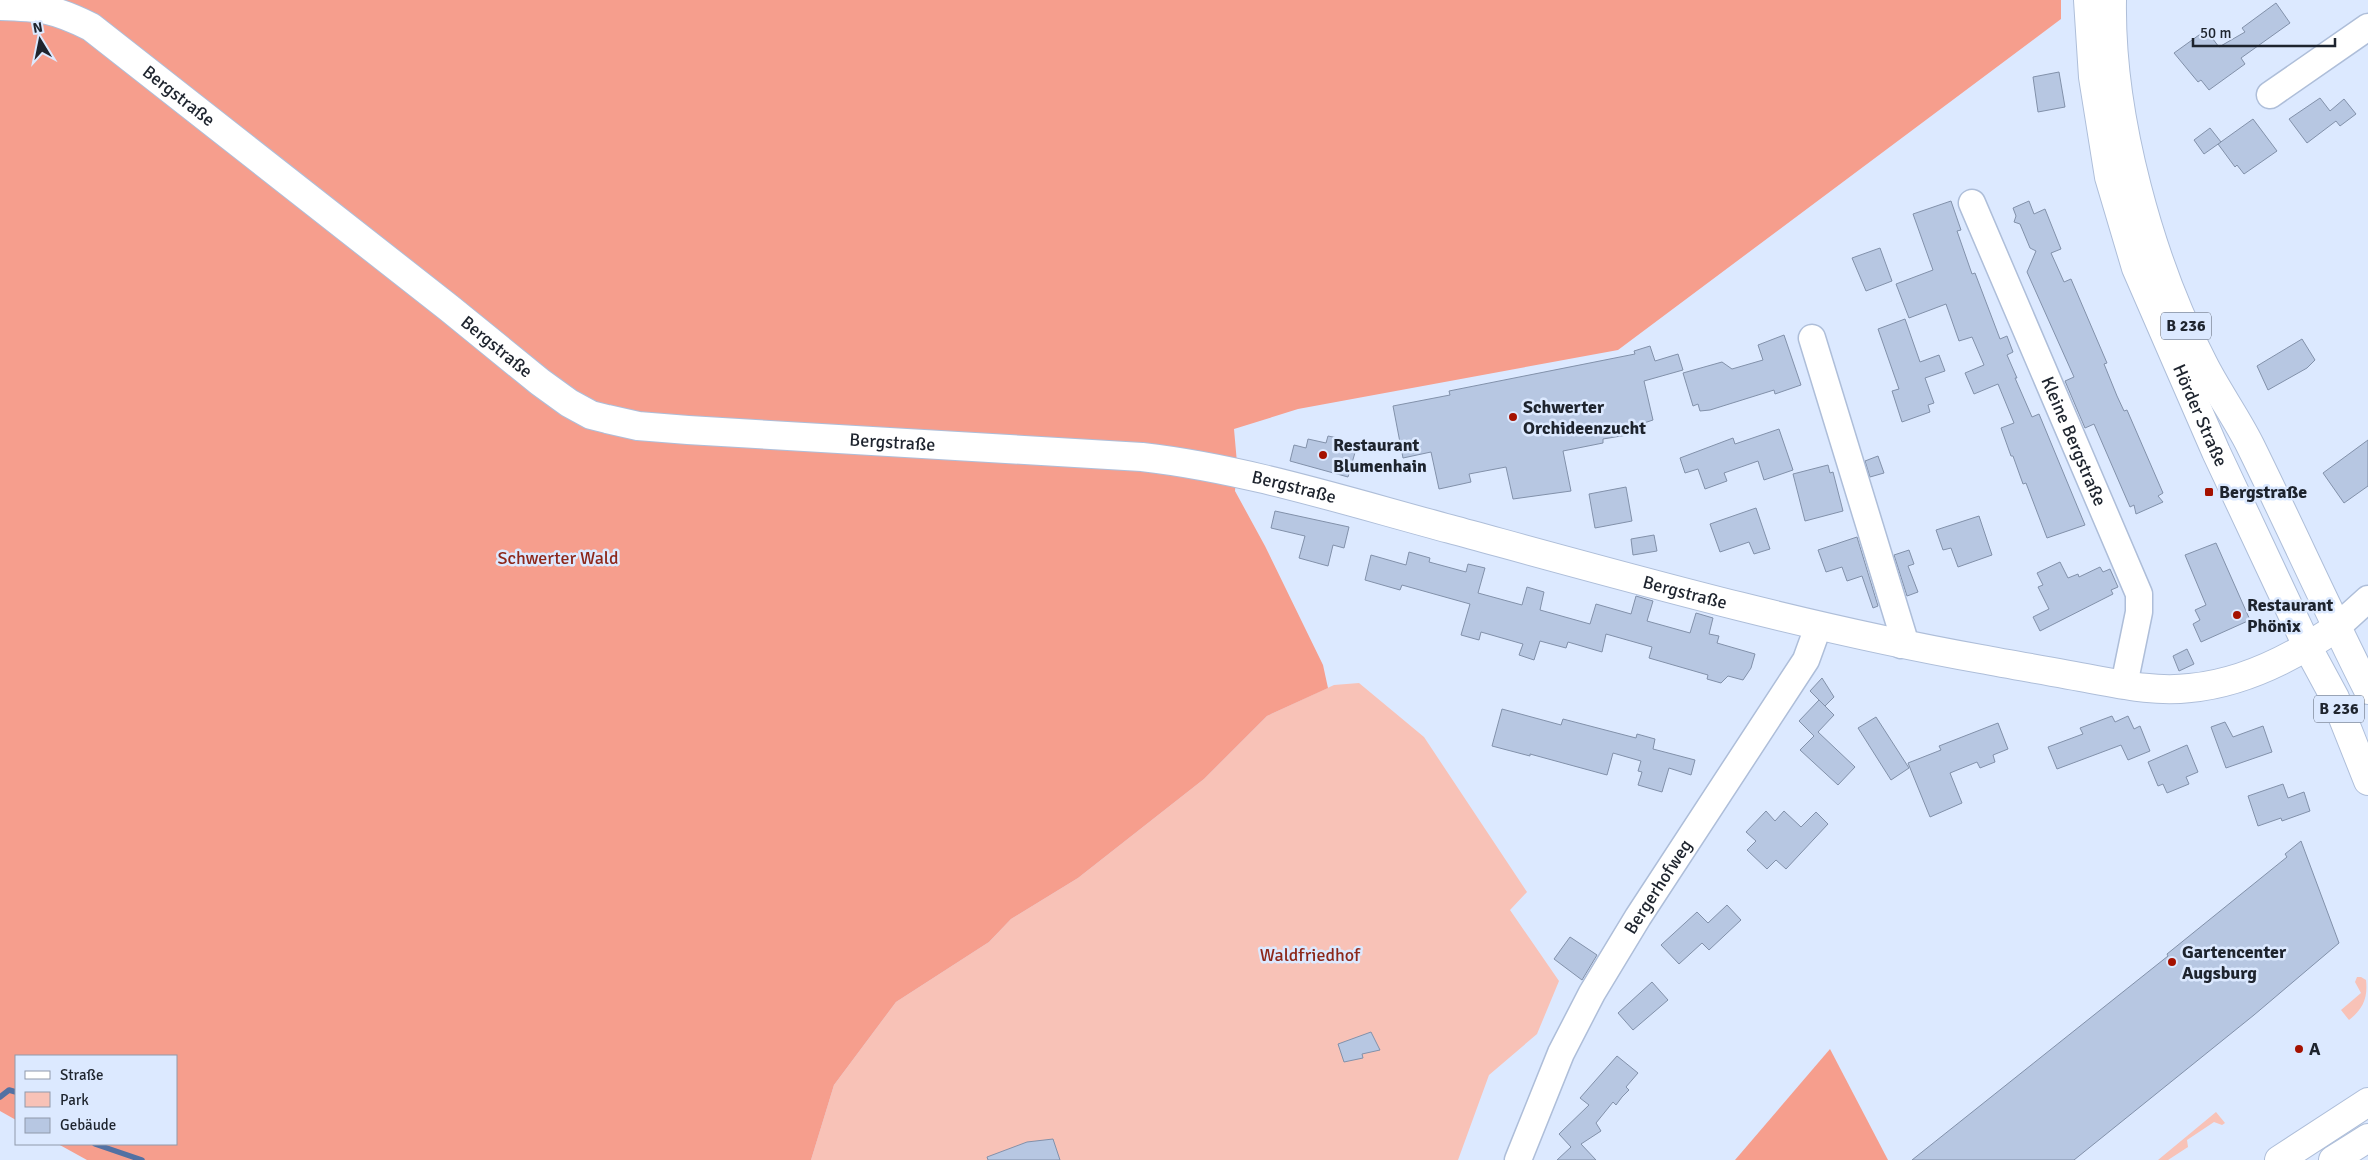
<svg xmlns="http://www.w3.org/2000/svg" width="2368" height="1160" font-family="Signika,sans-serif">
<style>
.green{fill:#f8c2b7}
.forest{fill:#f69e8d}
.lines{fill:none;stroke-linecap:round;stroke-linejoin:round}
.stream{stroke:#5371a3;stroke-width:5.5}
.building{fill:#b7c7e2;stroke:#8291aa}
.minor-casing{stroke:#aebed9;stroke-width:29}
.major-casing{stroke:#aebed9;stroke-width:30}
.highway-casing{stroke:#aebed9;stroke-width:30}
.minor{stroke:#fff;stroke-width:26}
.major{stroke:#fff;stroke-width:28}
.highway{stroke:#fff;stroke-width:28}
.poi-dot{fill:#a51100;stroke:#dce9ff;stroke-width:2}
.labels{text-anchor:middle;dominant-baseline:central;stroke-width:5;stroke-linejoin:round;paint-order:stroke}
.shield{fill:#dce9ff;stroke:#575f6d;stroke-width:1}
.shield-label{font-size:16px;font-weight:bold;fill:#1e242e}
.street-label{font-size:18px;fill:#1e242e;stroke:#dce9ff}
.poi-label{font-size:18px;font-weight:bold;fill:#1e242e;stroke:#dce9ff;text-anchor:start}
.park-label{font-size:18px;fill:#8d271a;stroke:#dce9ff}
</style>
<rect width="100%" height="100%" fill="#dce9ff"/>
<g class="green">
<path d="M1359,683L1424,737L1527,892L1510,910L1559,981L1537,1034L1489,1075L1458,1160H811L834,1085L896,1002L989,942L1011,919L1078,878L1204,779L1267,716L1334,685Z"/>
<path d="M2357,977H2361L2366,980C2368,998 2363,1009 2349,1020L2341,1010L2361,993L2355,982Z"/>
<path d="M2216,1112L2225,1123L2222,1125L2214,1122L2187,1140L2188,1147L2168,1160H2158Z"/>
</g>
<g class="forest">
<path d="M0,0H2061V19L1618,350L1298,409L1234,429L1237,463L1235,491L1265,546L1323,665L1328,688L1267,716L1204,779L1078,878L1011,919L989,942L896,1002L834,1085L811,1160H87L58,1144H176V1056H16V1120L0,1111Z"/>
<path d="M1830,1049L1888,1160H1735Z"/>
</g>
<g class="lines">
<g class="stream">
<path d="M0,1097L9,1090L16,1092"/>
<path d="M95,1144L142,1160"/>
</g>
</g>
<g class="building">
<path d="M2276,3L2290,23L2241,58L2245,64L2209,90L2201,80L2198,82L2174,53L2206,30L2219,47L2245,32L2242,28Z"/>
<path d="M2059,72L2065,107L2038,112L2033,77Z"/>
<path d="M2320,98L2330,111L2344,99L2356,114L2340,126L2336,121L2307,143L2289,119Z"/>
<path d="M2253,119L2277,151L2244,174L2237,165L2235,167L2218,144Z"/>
<path d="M2210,128L2221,142L2204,154L2194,140Z"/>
<path d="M1951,201L1961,230L1957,231L1972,274L1975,273L2000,339L2007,336L2013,352L2007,355L2017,378H2015L2032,417L2039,414L2085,525L2047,538L2026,483L2023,484L2013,456H2011L2001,428L2014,423L1998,384L1974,394L1965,373L1984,365L1972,337L1959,341L1946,304L1909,318L1896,284L1933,270L1913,214Z"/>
<path d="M2029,201L2034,214L2045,209L2061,249L2051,253L2064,282L2071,279L2107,363L2104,364L2117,396L2124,411L2127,410L2163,493L2158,496L2163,502L2136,514L2134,505L2130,507L2094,424L2085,428L2065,381L2074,377L2027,272L2036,251L2030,248L2020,224L2014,222L2016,216L2013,208Z"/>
<path d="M1880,248L1892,281L1866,291L1852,258Z"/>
<path d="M1905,319L1920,362L1939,355L1945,371L1925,378L1934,403L1928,405L1930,412L1902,422L1892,391L1899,389L1878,329Z"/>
<path d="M1784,335L1801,385L1775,394L1774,390L1710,410L1700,411L1698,404L1693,406L1683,373L1722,362L1732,369L1763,360L1758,345Z"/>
<path d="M2302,339L2315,360L2307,368L2268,390L2257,366Z"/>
<path d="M1650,346L1655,361L1678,354L1683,370L1644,381L1653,420L1632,427L1633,434L1603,439V443L1563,451L1571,491L1513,499L1506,467L1469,474L1471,482L1439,489L1431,452L1403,458L1393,406L1450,395L1449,391L1635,354L1634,351Z"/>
<path d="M1779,429L1793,470L1764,480L1758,461L1724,473L1727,481L1705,489L1698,469L1685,473L1680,458L1733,438L1735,444Z"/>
<path d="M1328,436L1343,439L1341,445L1356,449L1348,477L1290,461L1294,445L1306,448L1308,439L1326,443Z"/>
<path d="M2368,440V486L2344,503L2323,473Z"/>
<path d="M1878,456L1884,473L1870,477L1865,461Z"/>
<path d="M1828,465L1830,473L1833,472L1843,511L1805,521L1793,474Z"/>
<path d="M1626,487L1632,521L1595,528L1589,494Z"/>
<path d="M1756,508L1770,549L1754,554L1749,542L1720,552L1710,524Z"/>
<path d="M1275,511L1349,527L1344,548L1333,545L1328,566L1299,558L1305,536L1271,528Z"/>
<path d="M1979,516L1992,555L1958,567L1951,548L1943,550L1936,530Z"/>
<path d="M1654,535L1657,551L1633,555L1631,539Z"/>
<path d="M1857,537L1878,606L1873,608L1862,576L1847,581L1842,567L1826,572L1818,550Z"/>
<path d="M2216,543L2250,620L2201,642L2193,624L2200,620L2195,610L2206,605L2185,555Z"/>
<path d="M1909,550L1914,564L1908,566L1918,592L1907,596L1894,555Z"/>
<path d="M1409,552L1430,558L1429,562L1466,572L1468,564L1485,568L1478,593L1522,605L1527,587L1544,592L1540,610L1590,624L1596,604L1631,614L1636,596L1653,601L1647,621L1690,633L1696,613L1713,618L1709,634L1719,636L1717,643L1755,654L1751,668L1743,680L1728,676L1721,683L1707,679L1708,675L1649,658L1652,647L1606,634L1602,652L1568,642L1566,648L1540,641L1534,660L1519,655L1523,644L1481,632L1479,640L1461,635L1470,604L1402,585L1400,590L1365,580L1371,555L1406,565Z"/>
<path d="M2060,562L2068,578L2078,574L2079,577L2100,567L2103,572L2110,569L2118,587L2111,590L2113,594L2040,631L2033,617L2049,609L2038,587L2043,585L2037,573Z"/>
<path d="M2187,649L2194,664L2179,671L2173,656Z"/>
<path d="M1822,678L1834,697L1825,706L1810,691Z"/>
<path d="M1819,700L1834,715L1818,732L1855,767L1838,785L1800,750L1814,736L1799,721Z"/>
<path d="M1502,709L1561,725L1563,719L1636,738L1637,734L1655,739L1653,749L1695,760L1691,775L1669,768L1662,792L1638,785L1642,772L1638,771L1641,761L1613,753L1607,775L1530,754V756L1492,746Z"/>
<path d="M2112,716L2115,722L2128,716L2134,729L2140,726L2150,751L2128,760L2121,745L2057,769L2048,747L2083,734L2080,728Z"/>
<path d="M1876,717L1909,768L1891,780L1858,728Z"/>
<path d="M2225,722L2233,737L2263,726L2272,752L2226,768L2211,727Z"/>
<path d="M1998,723L2008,749L1993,755L1995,762L1980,768L1977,762L1950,773L1962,803L1930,817L1908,763L1941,750L1939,746Z"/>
<path d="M2187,745L2198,772L2186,777L2189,784L2167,793L2163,784L2158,786L2148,762Z"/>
<path d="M2283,784L2288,798L2304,792L2310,811L2282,821L2281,818L2258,826L2248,796Z"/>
<path d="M1766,811L1775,821L1784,811L1801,827L1816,812L1828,824L1786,869L1776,860L1767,869L1747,850L1756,841L1746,832Z"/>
<path d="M2301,841L2339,943L2254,1015L2074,1160H1912L2168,956L2167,954L2287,857L2285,854Z"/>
<path d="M1727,905L1741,920L1709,950L1702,943L1679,964L1661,945L1697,912L1708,923Z"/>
<path d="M1570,937L1597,955L1582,980L1554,959Z"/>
<path d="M1652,982L1668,1000L1633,1030L1618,1013Z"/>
<path d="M1371,1032L1380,1050L1362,1054L1363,1058L1344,1062L1338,1044Z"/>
<path d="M1617,1056L1638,1073L1626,1087L1629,1090L1622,1097L1616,1105L1613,1102L1596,1123L1601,1131L1581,1144L1596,1160H1557L1571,1147L1559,1134L1589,1105L1580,1098Z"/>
<path d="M1053,1139L1060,1160H988L987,1157L1027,1142Z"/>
</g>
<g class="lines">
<defs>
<g id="minor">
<path d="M2270,95L2368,27"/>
<path id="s1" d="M1972,203L2139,594V612L2124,685"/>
<path d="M1812,338L1903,635L1901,645"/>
<path d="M2337,627L2368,599"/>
<path id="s2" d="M1518,1160L1561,1053L1592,993L1638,917L1806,660L1818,627"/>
</g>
<g id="major">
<path id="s3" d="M2088,0L2093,77L2109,177L2136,268L2216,452L2308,648L2335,698L2368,781"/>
<path d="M2112,0C2110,116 2150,261 2203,363C2217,391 2236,417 2250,445C2290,526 2327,609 2368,690"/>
<path id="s4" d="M0,6C41,7 55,9 91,27L449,308L540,382L569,403L591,415L607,419L638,426L688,430L1142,457C1247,469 1349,502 1450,529C1626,577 1802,627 1981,659C2018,666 2055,672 2091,679C2124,685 2156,692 2190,688C2243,683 2294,657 2337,627"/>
</g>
<g id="highway">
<path d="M2279,1160L2368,1102"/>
<path d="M2333,1160L2368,1138"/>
</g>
</defs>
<use href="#minor" class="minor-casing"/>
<use href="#major" class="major-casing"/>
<use href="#highway" class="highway-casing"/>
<use href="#minor" class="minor"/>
<use href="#major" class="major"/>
<use href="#highway" class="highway"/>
</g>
<g class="poi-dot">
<circle cx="1513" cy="417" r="5"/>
<circle cx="1323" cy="455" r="5"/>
<rect x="2204" y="487" width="10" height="10" rx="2.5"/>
<circle cx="2237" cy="615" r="5"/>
<circle cx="2172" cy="962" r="5"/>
<circle cx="2299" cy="1049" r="5"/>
</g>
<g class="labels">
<g class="shield">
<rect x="2161" y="312.5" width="50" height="27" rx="4"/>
<rect x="2314" y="695.5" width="50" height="27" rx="4"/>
</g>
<g class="shield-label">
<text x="2186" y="326">B 236</text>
<text x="2339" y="709">B 236</text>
</g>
<g class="street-label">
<text stroke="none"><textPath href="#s4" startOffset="206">Bergstraße</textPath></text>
<text stroke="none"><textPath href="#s4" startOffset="611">Bergstraße</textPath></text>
<text stroke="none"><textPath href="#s3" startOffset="434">Hörder Straße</textPath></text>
<text stroke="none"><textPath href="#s1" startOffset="259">Kleine Bergstraße</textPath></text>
<text stroke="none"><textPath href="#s4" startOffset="1031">Bergstraße</textPath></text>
<text stroke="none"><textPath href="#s4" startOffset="1436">Bergstraße</textPath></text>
<text stroke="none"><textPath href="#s4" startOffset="1841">Bergstraße</textPath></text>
<text stroke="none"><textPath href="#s2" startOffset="308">Bergerhofweg</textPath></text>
</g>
<g class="poi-label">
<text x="1523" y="407">Schwerter<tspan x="1523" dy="21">Orchideenzucht</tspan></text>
<text x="1333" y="445">Restaurant<tspan x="1333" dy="21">Blumenhain</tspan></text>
<text x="2219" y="492">Bergstraße</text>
<text x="2247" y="605">Restaurant<tspan x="2247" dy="21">Phönix</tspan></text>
<text x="2182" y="952">Gartencenter<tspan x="2182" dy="21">Augsburg</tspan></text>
<text x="2309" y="1049">A</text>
</g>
<g class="park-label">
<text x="558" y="558">Schwerter Wald</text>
<text x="1310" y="955">Waldfriedhof</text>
</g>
</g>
<rect x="15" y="1055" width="162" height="90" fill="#dce9ff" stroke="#909aab"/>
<rect x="25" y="1071" width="25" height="8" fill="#ffffff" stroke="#909aab"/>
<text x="60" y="1080" font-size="15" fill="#1e242e">Straße</text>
<rect x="25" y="1092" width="25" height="15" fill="#f8c2b7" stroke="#909aab"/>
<text x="60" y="1105" font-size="15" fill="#1e242e">Park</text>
<rect x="25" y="1118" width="25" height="15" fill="#b7c7e2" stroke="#909aab"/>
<text x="60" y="1130" font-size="15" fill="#1e242e">Gebäude</text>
<g transform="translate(40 40) rotate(350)" stroke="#dce9ff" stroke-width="4" paint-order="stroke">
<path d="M0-4L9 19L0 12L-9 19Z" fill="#1e242e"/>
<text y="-8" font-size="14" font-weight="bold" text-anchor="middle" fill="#1e242e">N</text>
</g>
<path d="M2193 38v8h142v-8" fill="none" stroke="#1e242e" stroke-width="2.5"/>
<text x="2200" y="38" font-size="15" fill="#1e242e" stroke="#dce9ff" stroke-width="4" paint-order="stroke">50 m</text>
</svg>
